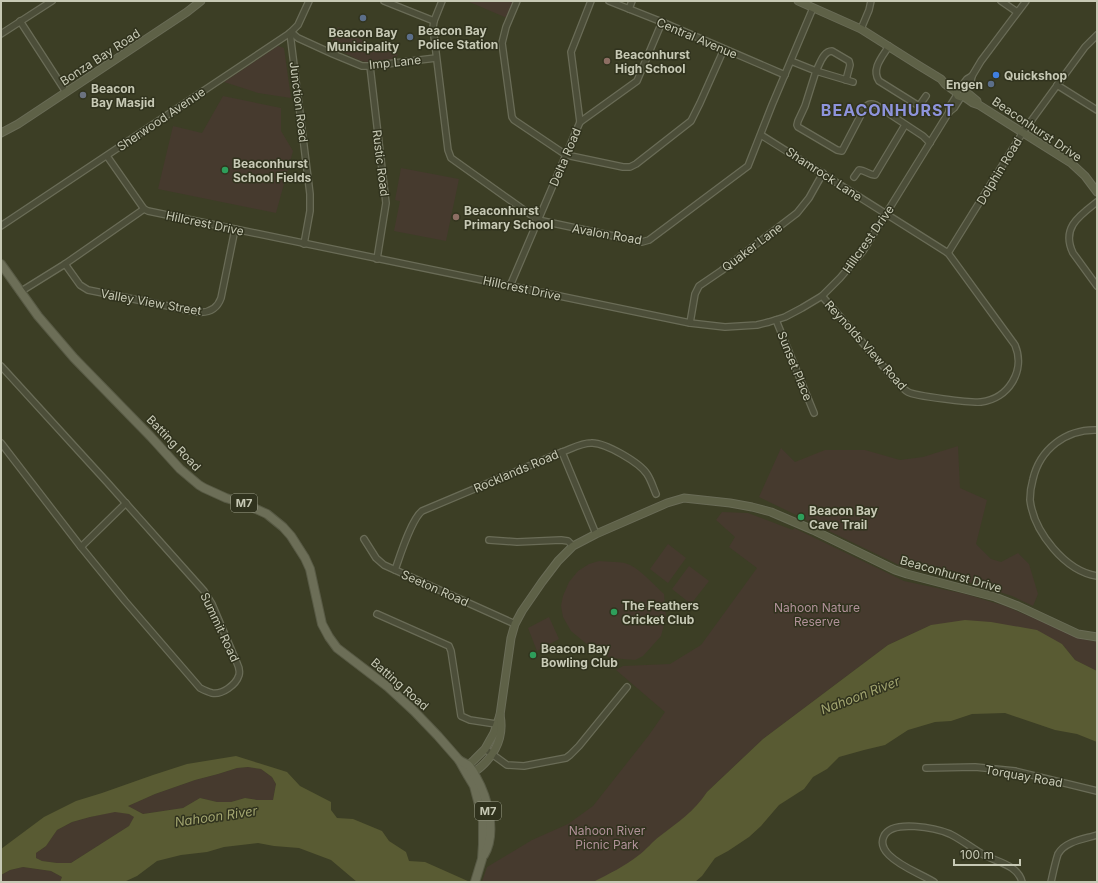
<svg xmlns="http://www.w3.org/2000/svg" width="1098" height="883" font-family="Inter,sans-serif">
<style>
.green{fill:#463a2e}
.water{fill:#595b33;fill-rule:evenodd}
.lines{fill:none;stroke-linecap:round;stroke-linejoin:round}
.street-casing{stroke:#6a6c57;stroke-width:8}
.secondary-casing{stroke:#6a6c57;stroke-width:9}
.primary-casing{stroke:#585a45;stroke-width:10}
.street{stroke:#4c4e39;stroke-width:5.5}
.secondary{stroke:#5e6147;stroke-width:7}
.primary{stroke:#6c6e57;stroke-width:8}
.service-dot{fill:#5c6f8a;stroke:#31331e;stroke-width:1.5}
.education-dot{fill:#8d6e63;stroke:#31331e;stroke-width:1.5}
.shop-dot{fill:#3f7fe0;stroke:#31331e;stroke-width:1.5}
.worship-dot{fill:#6b7280;stroke:#31331e;stroke-width:1.5}
.leisure-dot{fill:#2e9e5b;stroke:#31331e;stroke-width:1.5}
.labels{text-anchor:middle;dominant-baseline:central;stroke-width:3;stroke-linejoin:round;paint-order:stroke}
.shield{fill:#31331e;stroke:#9a9c88;stroke-width:1}
.shield-label{font-size:11px;font-weight:bold;fill:#c7c9b5}
.poi-label{font-size:12px;font-weight:bold;fill:#c7c9b5;stroke:#31331e;text-anchor:start}
.street-label{font-size:12px;fill:#c7c9b5;stroke:#31331e}
.park-label{font-size:12px;fill:#b2929a;stroke:#31331e}
.water-label{font-size:13px;font-style:italic;fill:#a3a670;stroke:#31331e}
.district-label{font-size:16px;font-weight:bold;letter-spacing:1px;fill:#8e94dc;stroke:#31331e}
</style>
<rect width="100%" height="100%" fill="#3c3e25"/>
<g class="green">
<path d="M467,1H514L507,18Z"/>
<path d="M338,27L373,46L398,54L395,61L372,63L361,61L330,46Z"/>
<path d="M278,46L284,48L291,98L258,93L224,82Z"/>
<path d="M223,96L281,108V131L293,151L276,213L158,189L173,126L202,133Z"/>
<path d="M401,168L459,179L446,241L394,231L400,201L395,200Z"/>
<path d="M958,446L960,488L987,500L976,544L991,559L1001,562L1018,553L1029,564L1038,594L1033,606L1012,596L975,584L903,567L759,497L781,448L795,462L825,450H865L900,460L923,457Z"/>
<path d="M722,512L748,513L793,530L794,528L904,581L965,594L1005,606L1083,639L1097,642V671L1075,660L1062,644L931,625L888,645L844,678L763,739L707,792L701,801L686,817L658,838L640,855L619,870L594,882H482L487,867L532,840L568,824L593,806L649,735L665,712L616,670L623,666L670,664L701,645L757,568L729,547L735,537L716,520Z"/>
<path d="M668,544L686,558L668,583L650,569Z"/>
<path d="M599,561C607,562 623,561 630,565C642,571 654,585 664,594L666,617L661,636L643,656L635,660L610,658L588,645L571,631L563,617L561,606L563,596L569,582L578,571L589,564Z"/>
<path d="M689,566L709,581L691,604L672,589Z"/>
<path d="M549,617L559,639L537,651L528,628Z"/>
<path d="M248,767L261,769L272,777L276,784L273,800H257L245,798L231,802H217L200,798L183,808L143,814L128,806L155,794L195,780L218,774L237,768Z"/>
<path d="M115,811L129,814L135,817L129,826L71,863H57L42,861L36,858V853L46,846L57,830L72,822L90,817Z"/>
<path d="M23,867L51,871L62,877L60,882H1V875L10,870Z"/>
</g>
<g class="water">
<path d="M965,620L991,622L1037,630L1062,644L1075,660L1097,671V742L1077,734L1055,730L1005,713L972,714L951,721L935,722L908,730L885,745L864,750L839,757L827,769L813,777L804,789L779,805L761,826L749,837L728,851L715,858L702,876L695,882H593C609,874 625,866 639,855C646,850 652,842 660,836C678,822 694,812 707,792L763,739L888,645L931,625Z"/>
<path d="M236,756L287,772L300,786L331,802V810L337,818L353,819L382,831L389,841L406,852L409,861L425,862L470,882H357L331,860L299,848L274,846L258,843L224,847L207,852L181,855L157,861L137,876L124,882H60L62,877L51,871L23,867L10,870L1,875V849L44,817L76,801L102,793L153,775L187,764ZM248,767L261,769L272,777L276,784L273,800H257L245,798L231,802H217L200,798L183,808L143,814L128,806L155,794L195,780L218,774L237,768ZM115,812L129,814L134,817L129,826L71,863H57L42,861L36,858V853L46,846L57,830L72,822L90,817Z"/>
</g>
<g class="lines">
<defs>
<g id="street">
<path d="M384,1L434,21"/>
<path d="M442,1L434,21L433,28L448,150L451,158L538,220L642,242L649,240L748,166L772,105L813,8"/>
<path d="M517,1L506,27L502,43L512,117L514,120L566,155L623,167H630L636,164L691,121L700,103L724,49"/>
<path d="M609,1L662,22L785,75"/>
<path d="M1001,1L1017,12"/>
<path d="M629,9L632,1"/>
<path d="M20,21L66,92"/>
<path d="M861,29L869,10L871,1"/>
<path d="M291,32L298,38L333,54L362,66H370L436,58"/>
<path d="M290,33L310,194V211L304,244"/>
<path d="M1,34L52,1"/>
<path d="M889,46C882,57 871,69 879,81L919,106L926,96"/>
<path d="M791,61L816,71C820,64 823,51 832,51L849,61L850,65L846,80"/>
<path d="M370,66L386,203L377,259"/>
<path d="M853,82L816,71L805,106L798,121L797,125L798,127L837,150L842,151L864,109C868,104 870,103 876,105L923,136L930,143"/>
<path d="M1057,85L1097,110"/>
<path d="M961,87L967,79L972,76"/>
<path d="M965,90L971,81L972,76L981,61L1026,1"/>
<path d="M949,112L950,106L957,95"/>
<path d="M580,122L637,81L662,22"/>
<path d="M761,135L948,253L1015,345C1026,371 1008,399 981,402C971,403 915,396 908,392C903,389 900,385 896,381L822,296"/>
<path d="M107,156L144,209"/>
<path d="M854,177L859,170C865,170 869,175 875,175L905,125"/>
<path d="M1097,202C1079,216 1061,228 1073,253L1097,286"/>
<path d="M1,226L290,33L298,25L309,1"/>
<path d="M948,253L1023,132L1085,47L1097,35"/>
<path d="M65,264L80,285L88,290L198,312C209,313 217,309 221,298L235,229"/>
<path d="M510,286L580,122L571,52L591,1"/>
<path d="M20,292L65,264L144,209L148,211L690,323L725,327L757,325L769,322L785,317L802,308L822,296L840,278L863,251L949,112L954,108L961,97"/>
<path d="M776,320L814,413"/>
<path d="M690,323L695,294L699,286L721,271L797,213L809,198L823,173"/>
<path d="M1,366L106,481L204,591L212,604L237,663C239,667 240,671 239,675C236,685 222,695 212,693C208,692 204,690 200,688L125,601L81,547L1,443"/>
<path d="M1097,430C1066,429 1040,449 1033,479C1031,486 1030,493 1030,500C1034,532 1065,571 1097,576"/>
<path d="M562,452L596,534"/>
<path d="M364,539L376,558L384,565L515,624"/>
<path d="M489,540L517,542L561,540L568,541L573,546"/>
<path d="M81,547L126,503"/>
<path d="M395,570C400,556 411,520 422,511L562,452C571,449 581,443 591,443C605,442 640,463 647,474C651,480 653,487 656,494"/>
<path d="M377,614L449,646L451,651L461,716L470,720L496,724"/>
<path d="M485,749L507,765L524,766L566,758L570,755L579,746L627,687"/>
<path d="M926,768L975,767L1015,771L1097,791"/>
<path d="M934,882C919,873 901,867 889,855C884,850 880,844 884,836C892,819 936,828 950,834C962,840 972,848 984,855C997,862 1018,865 1022,882"/>
<path d="M1051,882C1053,873 1055,863 1058,854C1065,841 1085,839 1097,835"/>
</g>
<g id="secondary">
<path d="M798,1L861,29L918,65L941,79L945,84L956,92"/>
<path d="M965,91L964,96L961,97L958,96C956,93 956,90 959,88H963L965,91L977,101"/>
<path d="M963,96L973,103L979,105L1071,163L1085,176L1097,192"/>
<path d="M1,133L18,124L187,12L201,1"/>
<path d="M464,769L474,760L485,749L494,733L500,715L511,638L515,624L522,611L542,582L558,561L573,546L596,534L667,503L684,498L730,503L752,507L771,512L813,530L895,570L907,574L995,597L1018,606L1078,634L1097,637"/>
<path d="M470,775C492,761 505,740 500,715"/>
</g>
<g id="primary">
<path d="M1,264L38,316L74,358L151,437L180,469L199,485L204,488L226,498L243,503L267,514L283,527L291,536L305,558L310,569L322,624L329,637L337,648L388,687L414,711L438,736L459,760L468,776L474,786L483,820V844L482,859L475,882"/>
<path d="M459,760C462,762 465,763 468,765C471,768 474,773 476,777C488,798 497,834 484,855"/>
</g>
</defs>
<use href="#street" class="street-casing"/>
<use href="#secondary" class="secondary-casing"/>
<use href="#primary" class="primary-casing"/>
<use href="#street" class="street"/>
<use href="#secondary" class="secondary"/>
<use href="#primary" class="primary"/>
</g>
<g class="service-dot">
<circle cx="363" cy="18" r="4"/>
<circle cx="410" cy="37" r="4"/>
<circle cx="991" cy="84" r="4"/>
</g>
<g class="education-dot">
<circle cx="607" cy="61" r="4"/>
<circle cx="456" cy="217" r="4"/>
</g>
<circle class="shop-dot" cx="996" cy="75" r="4"/>
<circle class="worship-dot" cx="83" cy="95" r="4"/>
<g class="leisure-dot">
<circle cx="225" cy="170" r="4"/>
<circle cx="801" cy="517" r="4"/>
<circle cx="614" cy="612" r="4"/>
<circle cx="533" cy="655" r="4"/>
</g>
<g class="labels">
<g class="shield">
<rect x="231" y="494" width="26" height="18" rx="3"/>
<rect x="475" y="802" width="26" height="18" rx="3"/>
</g>
<g class="shield-label">
<text x="244" y="503">M7</text>
<text x="488" y="811">M7</text>
</g>
<g class="poi-label">
<text x="418" y="30">Beacon Bay<tspan x="418" dy="14">Police Station</tspan></text>
<text x="363" y="32" text-anchor="middle">Beacon Bay<tspan x="363" dy="14">Municipality</tspan></text>
<text x="615" y="54">Beaconhurst<tspan x="615" dy="14">High School</tspan></text>
<text x="1004" y="75">Quickshop</text>
<text x="983" y="84" text-anchor="end">Engen</text>
<text x="91" y="88">Beacon<tspan x="91" dy="14">Bay Masjid</tspan></text>
<text x="233" y="163">Beaconhurst<tspan x="233" dy="14">School Fields</tspan></text>
<text x="464" y="210">Beaconhurst<tspan x="464" dy="14">Primary School</tspan></text>
<text x="809" y="510">Beacon Bay<tspan x="809" dy="14">Cave Trail</tspan></text>
<text x="622" y="605">The Feathers<tspan x="622" dy="14">Cricket Club</tspan></text>
<text x="541" y="648">Beacon Bay<tspan x="541" dy="14">Bowling Club</tspan></text>
</g>
<g class="street-label">
<text transform="translate(697 38) rotate(23)">Central Avenue</text>
<text transform="translate(100 57) rotate(-33)">Bonza Bay Road</text>
<text transform="translate(395 62) rotate(-6)">Imp Lane</text>
<text transform="translate(299 102) rotate(83)">Junction Road</text>
<text transform="translate(161 119) rotate(-34)">Sherwood Avenue</text>
<text transform="translate(1037 129) rotate(34)">Beaconhurst Drive</text>
<text transform="translate(565 157) rotate(-67)">Delta Road</text>
<text transform="translate(381 163) rotate(83)">Rustic Road</text>
<text transform="translate(999 171) rotate(-59)">Dolphin Road</text>
<text transform="translate(824 174) rotate(33)">Shamrock Lane</text>
<text transform="translate(205 223) rotate(12)">Hillcrest Drive</text>
<text transform="translate(607 234) rotate(10)">Avalon Road</text>
<text transform="translate(868 239) rotate(-55)">Hillcrest Drive</text>
<text transform="translate(752 247) rotate(-37)">Quaker Lane</text>
<text transform="translate(522 288) rotate(12)">Hillcrest Drive</text>
<text transform="translate(151 302) rotate(10)">Valley View Street</text>
<text transform="translate(866 345) rotate(48)">Reynolds View Road</text>
<text transform="translate(795 366) rotate(68)">Sunset Place</text>
<text transform="translate(174 443) rotate(46)">Batting Road</text>
<text transform="translate(516 471) rotate(-23)">Rocklands Road</text>
<text transform="translate(951 574) rotate(16)">Beaconhurst Drive</text>
<text transform="translate(435 588) rotate(24)">Seeton Road</text>
<text transform="translate(220 627) rotate(65)">Summit Road</text>
<text transform="translate(400 684) rotate(41)">Batting Road</text>
<text transform="translate(1024 776) rotate(10)">Torquay Road</text>
</g>
<g class="park-label">
<text x="817" y="607">Nahoon Nature<tspan x="817" dy="14">Reserve</tspan></text>
<text x="607" y="830">Nahoon River<tspan x="607" dy="14">Picnic Park</tspan></text>
</g>
<g class="water-label">
<text transform="translate(860 695) rotate(-21)">Nahoon River</text>
<text transform="translate(216 816) rotate(-8)">Nahoon River</text>
</g>
<g class="district-label">
<text x="888" y="110">BEACONHURST</text>
</g>
</g>
<rect width="1098" height="883" fill="none" stroke="#c7c9b5" stroke-width="4"/>
<path d="M954 859v6h66v-6" fill="none" stroke="#c7c9b5" stroke-width="2"/>
<text x="960" y="859" font-size="12" fill="#c7c9b5" stroke="#31331e" stroke-width="3" paint-order="stroke">100 m</text>
</svg>
